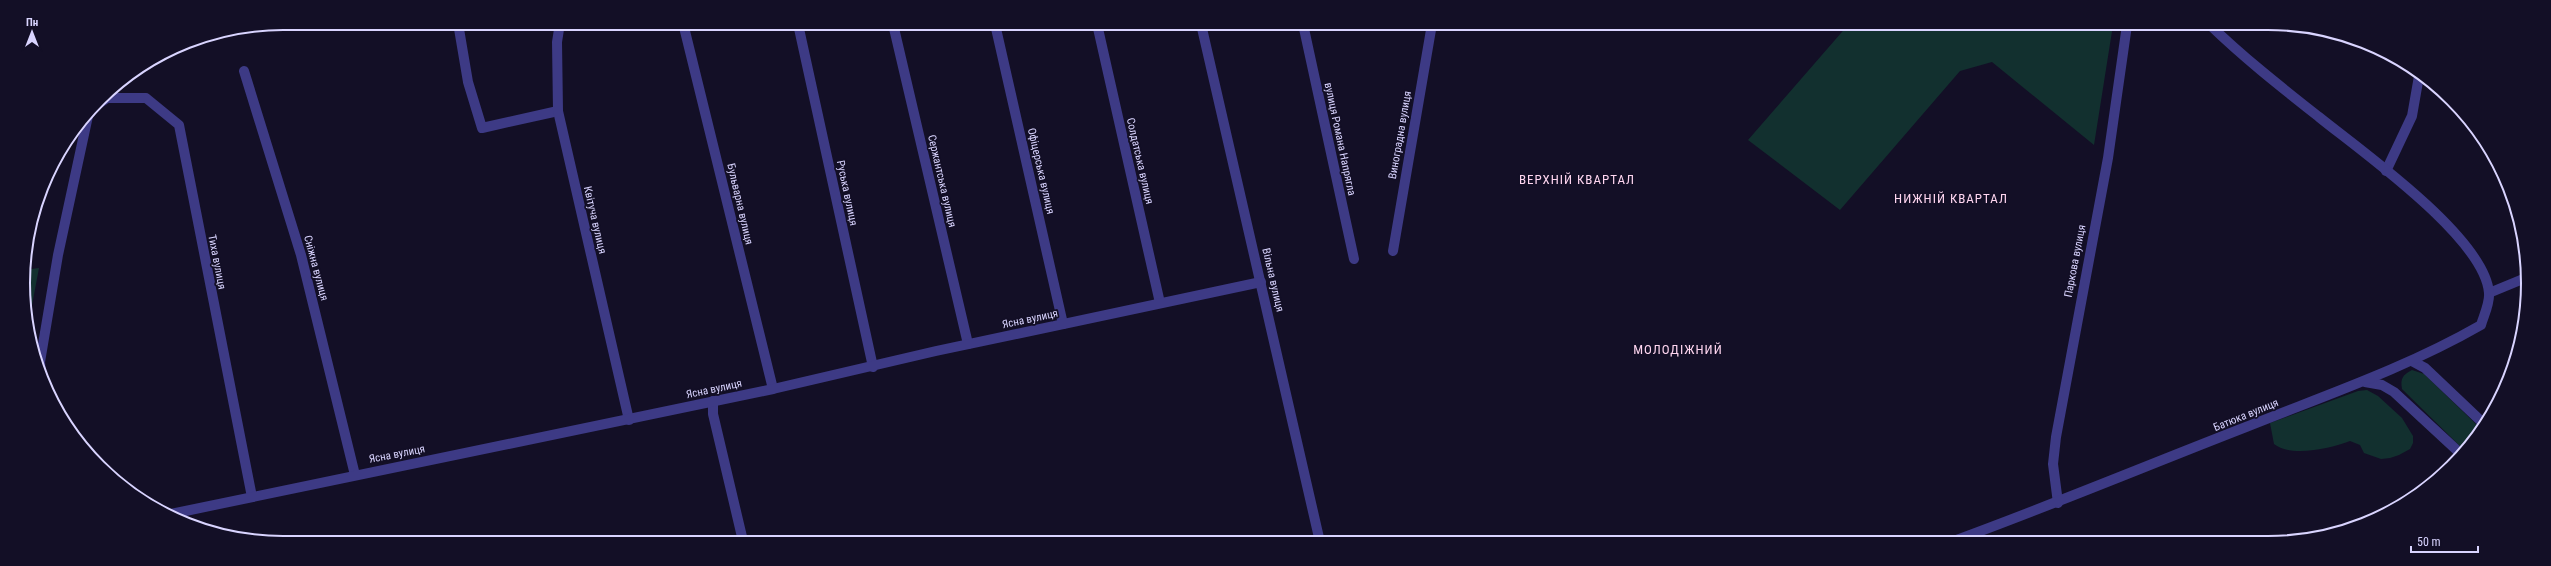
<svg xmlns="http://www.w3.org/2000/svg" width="2551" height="566" font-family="'Roboto Condensed',sans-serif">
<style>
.green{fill:#12302f}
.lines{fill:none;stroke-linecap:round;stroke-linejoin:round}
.minor{stroke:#3d3a85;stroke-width:10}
.labels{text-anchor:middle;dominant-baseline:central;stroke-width:3.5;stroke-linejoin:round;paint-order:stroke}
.street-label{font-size:11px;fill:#d9d4ff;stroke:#130f26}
.quarter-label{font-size:13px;letter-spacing:1px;fill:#ffd6f0;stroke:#130f26}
.rim{fill:none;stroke:#d9d4ff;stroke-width:2}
</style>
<rect width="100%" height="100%" fill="#130f26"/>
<g class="green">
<path d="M1848,25H2113L2094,145L1992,62L1960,71L1840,210L1748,140Z"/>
<path d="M39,268L30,316L24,270Z"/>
<path d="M2412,370L2424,374L2480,428L2464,450L2402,389C2400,378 2403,375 2412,370Z"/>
<path d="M2367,390L2378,396L2402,418L2413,436V443L2410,449L2399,455L2390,458L2381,459L2364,453L2360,445L2350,441C2331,448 2292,458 2274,444L2270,423L2358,391Z"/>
</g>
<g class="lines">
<g class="minor">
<path d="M458,23L468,82L482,128L558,111"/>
<path d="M560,23L557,42L558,111L629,420"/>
<path d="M683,23L773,389"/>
<path d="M798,24L873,367"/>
<path d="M893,24L968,344"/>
<path d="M995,24L1063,324"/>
<path d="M1097,24L1160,303"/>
<path d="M1201,24L1320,542"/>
<path d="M1303,24L1354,259"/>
<path d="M244,71L301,255L355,475"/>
<path d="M95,106L107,98H146L179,125L252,497"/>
<path d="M2386,171L2412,116L2419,76"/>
<path d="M1393,251L1432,24"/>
<path d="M2489,293L2523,279"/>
<path d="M2412,361L2425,368L2483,423"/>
<path d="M41,373L40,362L58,255L88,116"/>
<path d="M2365,382L2382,385L2394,392L2461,454"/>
<path d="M713,401V414L743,541"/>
<path d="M2058,503L2053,464L2056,437L2108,158L2127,25"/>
<path d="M171,514L773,389L936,351L1261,282"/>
<path d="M1951,542C2050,506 2148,465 2246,427C2326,395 2406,368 2481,325C2484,315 2490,303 2489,293C2485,238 2361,151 2319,117C2281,87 2244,58 2210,25"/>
</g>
</g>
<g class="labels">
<g class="street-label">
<text transform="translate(1400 135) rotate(-80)">Виноградна вулиця</text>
<text transform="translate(1340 139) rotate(78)">вулиця Романа Напрягла</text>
<text transform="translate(1140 161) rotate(77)">Солдатська вулиця</text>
<text transform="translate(1041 171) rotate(77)">Офіцерська вулиця</text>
<text transform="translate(942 181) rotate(77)">Сержантська вулиця</text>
<text transform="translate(847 193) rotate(78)">Руська вулиця</text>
<text transform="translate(740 204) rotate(77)">Бульварна вулиця</text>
<text transform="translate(595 220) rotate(77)">Квітуча вулиця</text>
<text transform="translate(2075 261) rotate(-79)">Паркова вулиця</text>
<text transform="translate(217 262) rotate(79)">Тиха вулиця</text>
<text transform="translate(316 268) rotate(75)">Сніжна вулиця</text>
<text transform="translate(1273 280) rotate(77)">Вільна вулиця</text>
<text transform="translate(1030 319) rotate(-12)">Ясна вулиця</text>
<text transform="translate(714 389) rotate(-12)">Ясна вулиця</text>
<text transform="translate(2246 415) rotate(-22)">Батюка вулиця</text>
<text transform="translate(397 454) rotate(-11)">Ясна вулиця</text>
</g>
<g class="quarter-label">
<text x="1577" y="179">ВЕРХНІЙ КВАРТАЛ</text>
<text x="1951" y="198">НИЖНІЙ КВАРТАЛ</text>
<text x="1678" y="349">МОЛОДІЖНИЙ</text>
</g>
</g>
<path d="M0 0H2551V566H0ZM283 30H2268A253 253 0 0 1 2521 283V283A253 253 0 0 1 2268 536H283A253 253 0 0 1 30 283V283A253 253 0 0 1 283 30Z" fill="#130f26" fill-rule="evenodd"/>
<path class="rim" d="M283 30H2268A253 253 0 0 1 2521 283V283A253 253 0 0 1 2268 536H283A253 253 0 0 1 30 283V283A253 253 0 0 1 283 30Z"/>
<g transform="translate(32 32)" stroke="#130f26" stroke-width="3" paint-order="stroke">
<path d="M0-3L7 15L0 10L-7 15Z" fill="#d9d4ff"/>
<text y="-6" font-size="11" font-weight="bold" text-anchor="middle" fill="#d9d4ff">Пн</text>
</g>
<path d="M2411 546v6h67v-6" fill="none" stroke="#d9d4ff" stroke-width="2"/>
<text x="2417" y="546" font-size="12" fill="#d9d4ff" stroke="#130f26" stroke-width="3" paint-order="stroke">50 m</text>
</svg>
